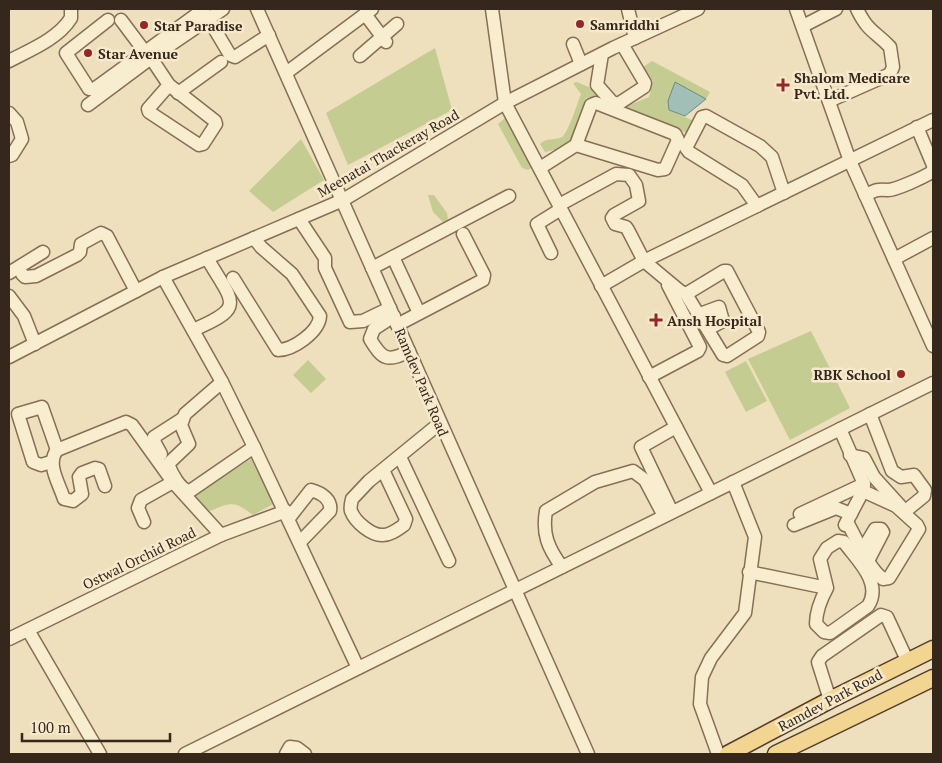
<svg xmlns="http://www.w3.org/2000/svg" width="942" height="763" font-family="'PT Serif',serif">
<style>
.green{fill:#c5cc91}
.water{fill:#a1bfb6;stroke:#688d83}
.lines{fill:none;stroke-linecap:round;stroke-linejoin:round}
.minor-casing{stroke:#866f56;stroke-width:15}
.major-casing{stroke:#533d2b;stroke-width:19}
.minor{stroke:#f9edd0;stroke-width:12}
.major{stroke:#f3d592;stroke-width:16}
.poi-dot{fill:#962526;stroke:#f6e9cc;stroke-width:2}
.labels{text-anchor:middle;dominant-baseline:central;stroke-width:5;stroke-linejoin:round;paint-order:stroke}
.poi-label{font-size:14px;font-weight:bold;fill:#35271b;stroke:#f6e9cc;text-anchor:start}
.street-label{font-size:14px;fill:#35271b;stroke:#f6e9cc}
</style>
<rect width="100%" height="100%" fill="#eedfbd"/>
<g class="green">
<path d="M435,48L452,110L348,165L326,113Z"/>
<path d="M652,61L710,92L706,99L675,83L669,110L696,122L689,134L622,108L649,97L653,81L643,67Z"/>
<path d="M577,82L593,89L602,91L603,101L591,97L586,98L577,121L580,127L579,138L558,149L545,152L540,144C547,137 554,141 562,137C568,133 578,102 581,94L573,83Z"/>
<path d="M505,118L534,166L528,170L522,168L498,124Z"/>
<path d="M301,139L324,180L273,212L249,191Z"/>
<path d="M428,195H434L447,213L448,220L444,223L433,212Z"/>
<path d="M811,331L850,408L790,440L748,359Z"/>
<path d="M308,360L326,379L311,393L293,375Z"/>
<path d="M746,361L767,401L746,412L725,372Z"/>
<path d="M251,459L275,503L253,515C235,501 231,502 210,511L190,496Z"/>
</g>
<path class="water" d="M675,82L706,99L685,116L669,110L668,101Z"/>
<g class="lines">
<defs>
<g id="minor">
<path d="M257,9L588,754"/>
<path d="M492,9L505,103L711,493"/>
<path d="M628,9L635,38"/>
<path d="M796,9L850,161L933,346"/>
<path d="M365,14L386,42"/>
<path d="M208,18L230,55L235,57L269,35"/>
<path d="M108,20L66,53L89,89H94L204,9"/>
<path d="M121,20L145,52"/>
<path d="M803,26L836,9"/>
<path d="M573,44L581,64"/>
<path d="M602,54L597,85L612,102L618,104L644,87L645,83L622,44"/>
<path d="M360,56L397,24"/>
<path d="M9,61C30,50 58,39 71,18V9"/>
<path d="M286,73L372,9"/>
<path d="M169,85L215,121L216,124L203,144L199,145L149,112L148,109L169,85L151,58L223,9"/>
<path d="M178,93L221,62"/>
<path d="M829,101L890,74L893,67L890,47C875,31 868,32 857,9"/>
<path d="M88,105L151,58"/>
<path d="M9,113L17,122L22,139L12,155L9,156"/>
<path d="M917,127L933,165"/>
<path d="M540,168L576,145L591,105L596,103L675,134L678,140L665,169L658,170L576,145"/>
<path d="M865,195C876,190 877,189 888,190C896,190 924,177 932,172L933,169"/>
<path d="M559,205L616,174L629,175L636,185L639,201L614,215L612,218L615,224L626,227L628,230L644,261L680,291L686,294L723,355L727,356L758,336L759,332L727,271H724L686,294"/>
<path d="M757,206L742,185L689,152L686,148L702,117L706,116L760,146L772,157L784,193"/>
<path d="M299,219L325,258V268L350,322L363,321L390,308"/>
<path d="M551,253L537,224L561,209"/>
<path d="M393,257L419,313"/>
<path d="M894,259L933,238"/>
<path d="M372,268L509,196"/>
<path d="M9,273L43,252"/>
<path d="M22,274L25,277L36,276L77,255L80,252L81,244L101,233L107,236L136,291"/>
<path d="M163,277L222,382L254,447L358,668"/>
<path d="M233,278L278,350C293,350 319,332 320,316L292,274L261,247L254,238"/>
<path d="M601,286L644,261L933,120"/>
<path d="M9,296L24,316L35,344"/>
<path d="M700,314L719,307L723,321L708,329"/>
<path d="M394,316L374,329L370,339C382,359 388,363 409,351"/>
<path d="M397,325L483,280L484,275L463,234"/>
<path d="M193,330C247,307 233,303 207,258"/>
<path d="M9,357L163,277L343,200L505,103L613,48L698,9"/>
<path d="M649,377L698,351L700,347L668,285"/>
<path d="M222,382L185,414L181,425L189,444L168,464C172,474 180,490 190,491L254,447"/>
<path d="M840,429L864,484L863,491L845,525"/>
<path d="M161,454L155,443L154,437L182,419"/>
<path d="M850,455L864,458L874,477L903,509H908L924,496L925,490L914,475L901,477L892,471L870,414"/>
<path d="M400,457L449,561"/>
<path d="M51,462L41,465L33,462L18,414L42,407L57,450"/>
<path d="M383,470L406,519L404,525C398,529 391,535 383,535C372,536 355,522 351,511C350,508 351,503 352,499L369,481L440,423"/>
<path d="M105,486L99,469L95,468L82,473L79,477L82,494L73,501L64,499C59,483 46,464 57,450L126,422L132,425L173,482L221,535"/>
<path d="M672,512L641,447L676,427"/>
<path d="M800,514L864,484"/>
<path d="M289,518L311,490C322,493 332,500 330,511L300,542"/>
<path d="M144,522L138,508L141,500L173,482"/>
<path d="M847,522C857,539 868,568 883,579L889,578L919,529L917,525L896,506L863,491"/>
<path d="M794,525L836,508L851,514"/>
<path d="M863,549L875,529H881L883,532L869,559"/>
<path d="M562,567C548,548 542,534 546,511L595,482L633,471L645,480L664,516"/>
<path d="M749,572L827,588L820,559L827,548L838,541L844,542C857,560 883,583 868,606L830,633L824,632L816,624C816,610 821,599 827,588"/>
<path d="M28,630L100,754"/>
<path d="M9,639L221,535L286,511"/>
<path d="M830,700L818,662L822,656L881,615L887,617L907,660"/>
<path d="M185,754L933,383"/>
<path d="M286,754L290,747L297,748L305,754"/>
<path d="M718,754L700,704L702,677L711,658L745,613L755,537L733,482"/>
</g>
<g id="major">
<path d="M728,754L830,700L933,649"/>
<path d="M776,754L933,678"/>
</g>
</defs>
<use href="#minor" class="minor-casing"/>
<use href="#major" class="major-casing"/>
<use href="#minor" class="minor"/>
<use href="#major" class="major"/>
</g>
<g class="poi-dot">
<circle cx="580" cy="24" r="5"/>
<circle cx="144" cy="25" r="5"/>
<circle cx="88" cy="53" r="5"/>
<path d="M780.5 77.5h5v5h5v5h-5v5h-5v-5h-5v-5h5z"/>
<path d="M653.5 312.5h5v5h5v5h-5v5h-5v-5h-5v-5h5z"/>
<circle cx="901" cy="374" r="5"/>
</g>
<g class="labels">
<g class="poi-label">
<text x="590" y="24">Samriddhi</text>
<text x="154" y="25">Star Paradise</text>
<text x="98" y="53">Star Avenue</text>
<text x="794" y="77">Shalom Medicare<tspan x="794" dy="16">Pvt. Ltd.</tspan></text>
<text x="667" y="320">Ansh Hospital</text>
<text x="891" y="374" text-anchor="end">RBK School</text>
</g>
<g class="street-label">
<text transform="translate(388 153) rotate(-30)">Meenatai Thackeray Road</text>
<text transform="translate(422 382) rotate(67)">Ramdev Park Road</text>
<text transform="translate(139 558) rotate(-26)">Ostwal Orchid Road</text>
<text transform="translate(830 700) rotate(-28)">Ramdev Park Road</text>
</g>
</g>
<rect width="942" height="763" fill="none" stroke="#35271b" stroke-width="20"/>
<path d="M22 733v8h148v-8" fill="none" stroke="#35271b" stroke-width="2.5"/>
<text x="30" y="733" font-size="15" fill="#35271b" stroke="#f6e9cc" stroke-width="4" paint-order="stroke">100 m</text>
</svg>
